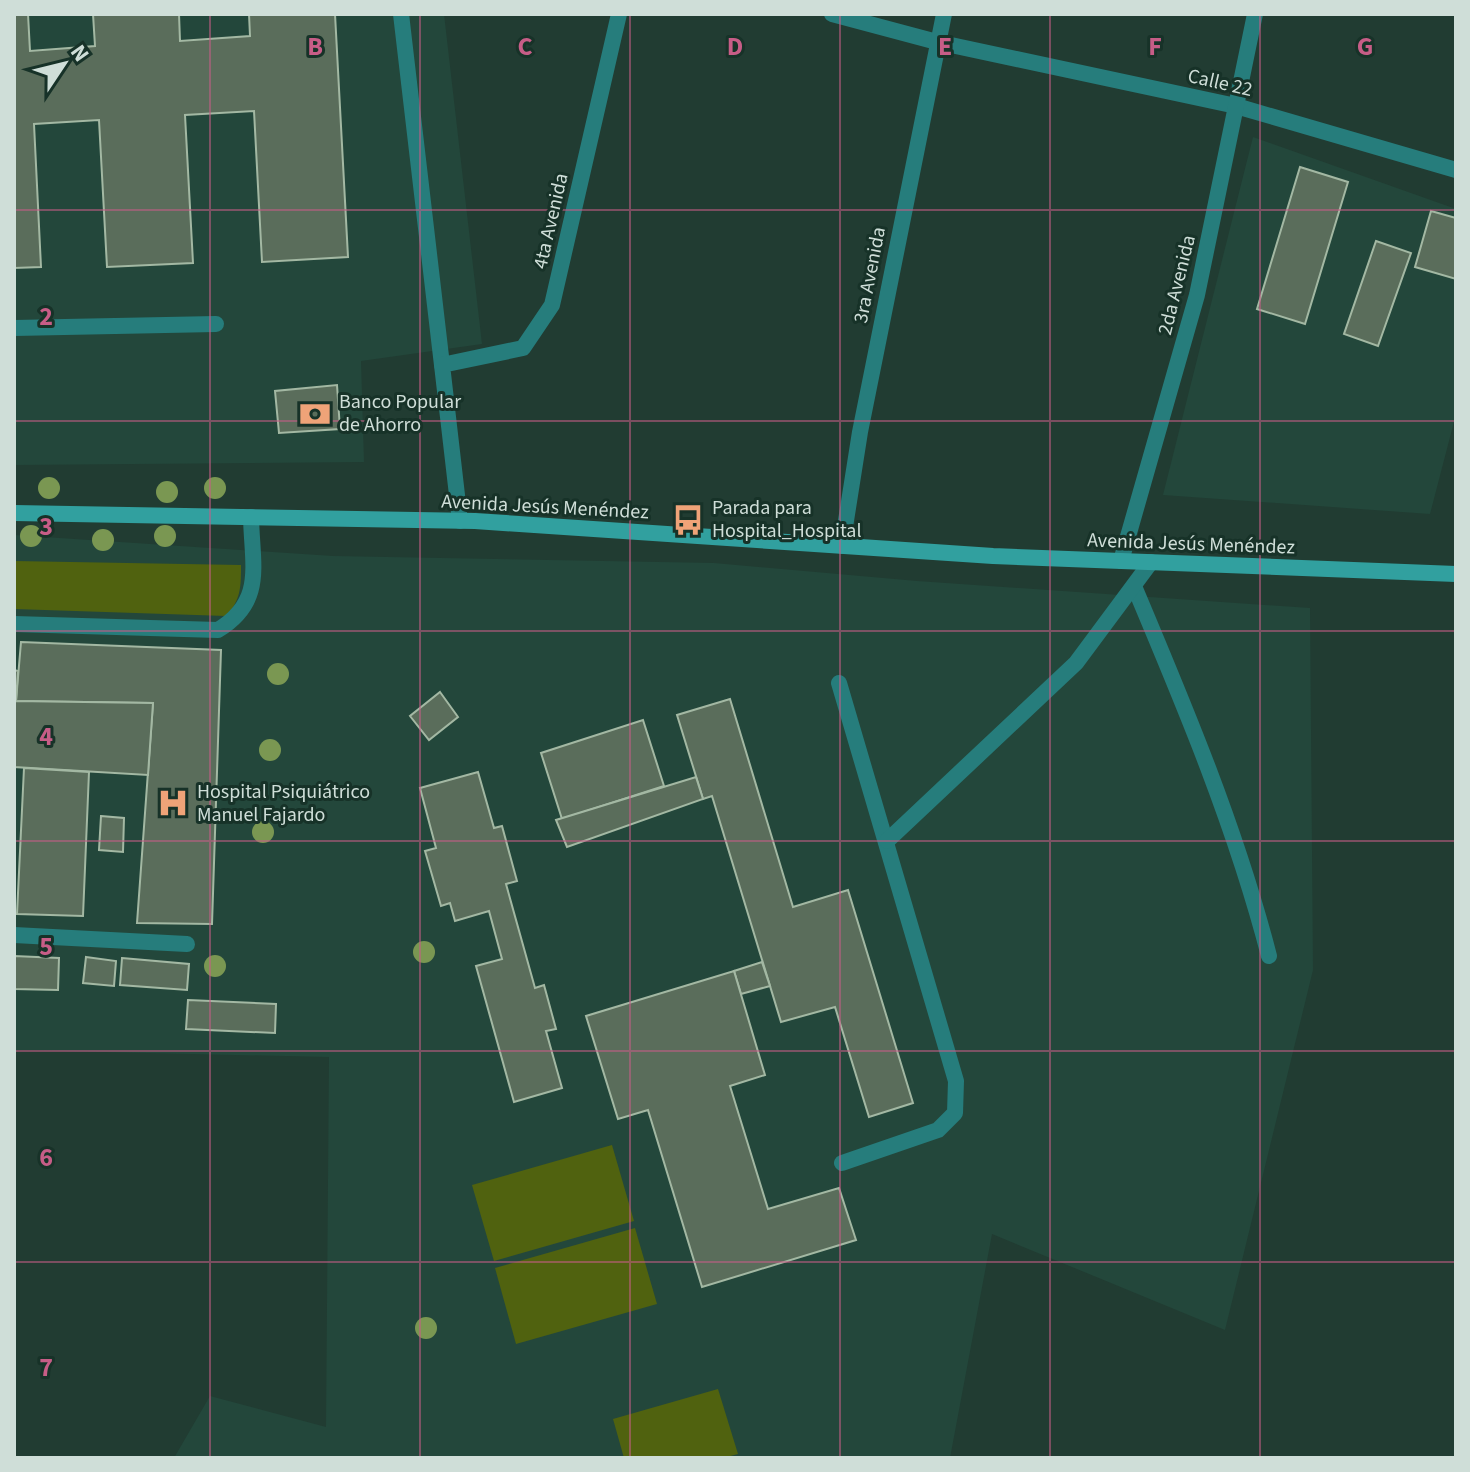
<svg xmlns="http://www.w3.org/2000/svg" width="1470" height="1472" font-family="'Source Sans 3',sans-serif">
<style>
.built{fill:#23473b}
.green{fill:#50620f}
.building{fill:#5a6d5b;stroke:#a3b8a3;stroke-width:2}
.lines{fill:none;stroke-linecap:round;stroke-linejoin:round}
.service{stroke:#267d7c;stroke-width:16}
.minor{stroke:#267d7c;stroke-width:16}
.tertiary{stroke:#267d7c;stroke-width:16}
.secondary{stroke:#31a09f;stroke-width:16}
.tree{fill:#7a9752}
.grid{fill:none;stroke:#c75d87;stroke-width:2;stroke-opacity:0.55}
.labels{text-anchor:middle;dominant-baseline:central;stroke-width:6;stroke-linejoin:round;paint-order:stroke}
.street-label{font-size:20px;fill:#cfded8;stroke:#173228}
.poi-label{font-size:20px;fill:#cfded8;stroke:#173228;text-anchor:start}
.grid-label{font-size:26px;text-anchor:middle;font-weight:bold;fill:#c75d87;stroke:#173228;stroke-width:6;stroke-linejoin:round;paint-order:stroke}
</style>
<rect width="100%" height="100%" fill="#213c32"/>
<g class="built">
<path d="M14,14H444L482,344L361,361L364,462L14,465Z"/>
<path d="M1253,137L1456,209V414L1430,514L1163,495Z"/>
<path d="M14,535L333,556L714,563L917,581L1310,608L1313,970L1225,1330L992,1234L950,1458H174L210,1396L326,1427L329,1057L14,1050Z"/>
</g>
<g class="green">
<path d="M14,561L241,565C241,586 241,600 226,616L14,609Z"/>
<path d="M612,1145L634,1221L494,1261L472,1185Z"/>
<path d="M635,1228L657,1304L516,1344L495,1268Z"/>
<path d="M718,1389L738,1454L723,1458H624L613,1419Z"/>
</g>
<g class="building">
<path d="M14,14H28L30,51L95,46L93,14H179L180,41L250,36L249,14H335L348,257L262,262L254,111L185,115L193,263L107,267L99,120L34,124L41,267L14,268Z"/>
<path d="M1300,167L1348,182L1305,324L1257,309Z"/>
<path d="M1431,211L1456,218V279L1415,267Z"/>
<path d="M1376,241L1411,253L1378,346L1344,334Z"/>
<path d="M337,385L340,429L279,433L275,391Z"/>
<path d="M21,642L221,650L212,924L137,923L153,703L16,701Z"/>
<path d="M14,670L18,671L16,701L153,703L148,775L14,767Z"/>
<path d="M440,692L458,717L429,740L410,716Z"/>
<path d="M730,699L793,907L848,890L913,1103L869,1117L835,1007L781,1022L712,796L703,799L677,715Z"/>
<path d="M643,720L664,786L562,819L541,753Z"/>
<path d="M24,768L89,772L83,916L17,914Z"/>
<path d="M478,772L494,828L502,826L517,881L506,884L535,988L544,985L556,1029L546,1031L562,1088L514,1102L476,966L502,959L489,911L455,921L450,903L441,906L425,851L436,848L420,788Z"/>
<path d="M696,777L703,799L567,847L556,820Z"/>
<path d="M101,816L124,818L123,852L99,850Z"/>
<path d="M14,956L59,958L58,990L14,989Z"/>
<path d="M86,957L116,961L114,986L83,983Z"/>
<path d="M122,958L189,964L187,990L120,985Z"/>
<path d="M762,962L770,986L741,994L734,971Z"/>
<path d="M734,971L765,1075L730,1086L768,1209L839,1188L856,1240L702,1287L648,1110L618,1119L586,1016Z"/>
<path d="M188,1000L276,1004L275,1033L186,1029Z"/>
</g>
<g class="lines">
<g class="service">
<path d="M401,14L442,365"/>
<path d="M14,328L216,324"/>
<path d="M1134,586C1185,707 1236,828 1269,956"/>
<path d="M14,624L218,630C265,601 252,566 251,517"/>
<path d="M839,683L956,1081L955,1113L938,1130L842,1163"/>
<path d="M887,841L1076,663L1151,562"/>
<path d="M14,935L187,944"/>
</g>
<g class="minor">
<path d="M832,14L937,42L1236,106L1456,170"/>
<path d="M460,521L442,365L523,348L552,305L619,14"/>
<path d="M1121,561L1197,295L1255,14"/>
</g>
<path class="tertiary" d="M842,546L860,432L944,14"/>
<path class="secondary" d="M14,513L475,521L993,556L1456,574"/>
</g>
<g class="tree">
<circle cx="49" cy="488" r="11"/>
<circle cx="215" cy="488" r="11"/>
<circle cx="167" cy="492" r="11"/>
<circle cx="31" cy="536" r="11"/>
<circle cx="165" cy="536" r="11"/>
<circle cx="103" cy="540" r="11"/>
<circle cx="278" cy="674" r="11"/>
<circle cx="270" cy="750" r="11"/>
<circle cx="263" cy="832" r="11"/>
<circle cx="424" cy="952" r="11"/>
<circle cx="215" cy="966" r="11"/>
<circle cx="426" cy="1328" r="11"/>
</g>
<path class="grid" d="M210,14V1458M420,14V1458M630,14V1458M840,14V1458M1050,14V1458M1260,14V1458M14,210H1456M14,421H1456M14,631H1456M14,841H1456M14,1051H1456M14,1262H1456"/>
<defs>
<symbol id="bank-bare" viewBox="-9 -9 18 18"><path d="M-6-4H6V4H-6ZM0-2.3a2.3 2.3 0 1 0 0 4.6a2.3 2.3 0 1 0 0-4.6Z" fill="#efa378" stroke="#173228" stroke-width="2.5" paint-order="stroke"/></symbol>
<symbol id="bus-bare" viewBox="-9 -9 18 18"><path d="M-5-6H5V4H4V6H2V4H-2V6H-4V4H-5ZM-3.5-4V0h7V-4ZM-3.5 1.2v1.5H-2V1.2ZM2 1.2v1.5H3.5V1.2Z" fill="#efa378" stroke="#173228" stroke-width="2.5" paint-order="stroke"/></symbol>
<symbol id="hospital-bare" viewBox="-9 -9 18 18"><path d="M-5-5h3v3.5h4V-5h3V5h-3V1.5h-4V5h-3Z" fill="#efa378" stroke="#173228" stroke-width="2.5" paint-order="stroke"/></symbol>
</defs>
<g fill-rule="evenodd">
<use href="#bank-bare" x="293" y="392" width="44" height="44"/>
<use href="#bus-bare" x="666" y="498" width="44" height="44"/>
<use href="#hospital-bare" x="151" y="781" width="44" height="44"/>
</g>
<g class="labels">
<g class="street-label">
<text transform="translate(1220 83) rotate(13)">Calle 22</text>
<text transform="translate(551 221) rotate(-77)">4ta Avenida</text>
<text transform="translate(870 275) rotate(-79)">3ra Avenida</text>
<text transform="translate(1177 285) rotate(-76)">2da Avenida</text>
<text transform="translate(545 507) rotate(3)">Avenida Jesús Menéndez</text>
<text transform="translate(1191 544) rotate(2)">Avenida Jesús Menéndez</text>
</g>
<g class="poi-label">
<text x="339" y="402">Banco Popular<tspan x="339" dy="23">de Ahorro</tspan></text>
<text x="712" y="508">Parada para<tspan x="712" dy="23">Hospital_Hospital</tspan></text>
<text x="197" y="792">Hospital Psiquiátrico<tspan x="197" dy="23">Manuel Fajardo</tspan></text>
</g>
</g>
<g class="grid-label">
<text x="315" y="55">B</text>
<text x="525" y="55">C</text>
<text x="735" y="55">D</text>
<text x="945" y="55">E</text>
<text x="1155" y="55">F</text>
<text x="1365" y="55">G</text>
<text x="46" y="325">2</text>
<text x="46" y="535">3</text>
<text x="46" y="745">4</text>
<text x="46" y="955">5</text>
<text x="46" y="1166">6</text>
<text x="46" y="1376">7</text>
</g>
<rect width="1470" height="1472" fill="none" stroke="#cfded8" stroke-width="32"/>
<g transform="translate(64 64) rotate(55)" stroke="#173228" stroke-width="6" paint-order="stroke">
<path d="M0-6L14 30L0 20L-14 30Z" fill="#cfded8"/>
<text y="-12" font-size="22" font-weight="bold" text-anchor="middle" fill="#cfded8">N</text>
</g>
</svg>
